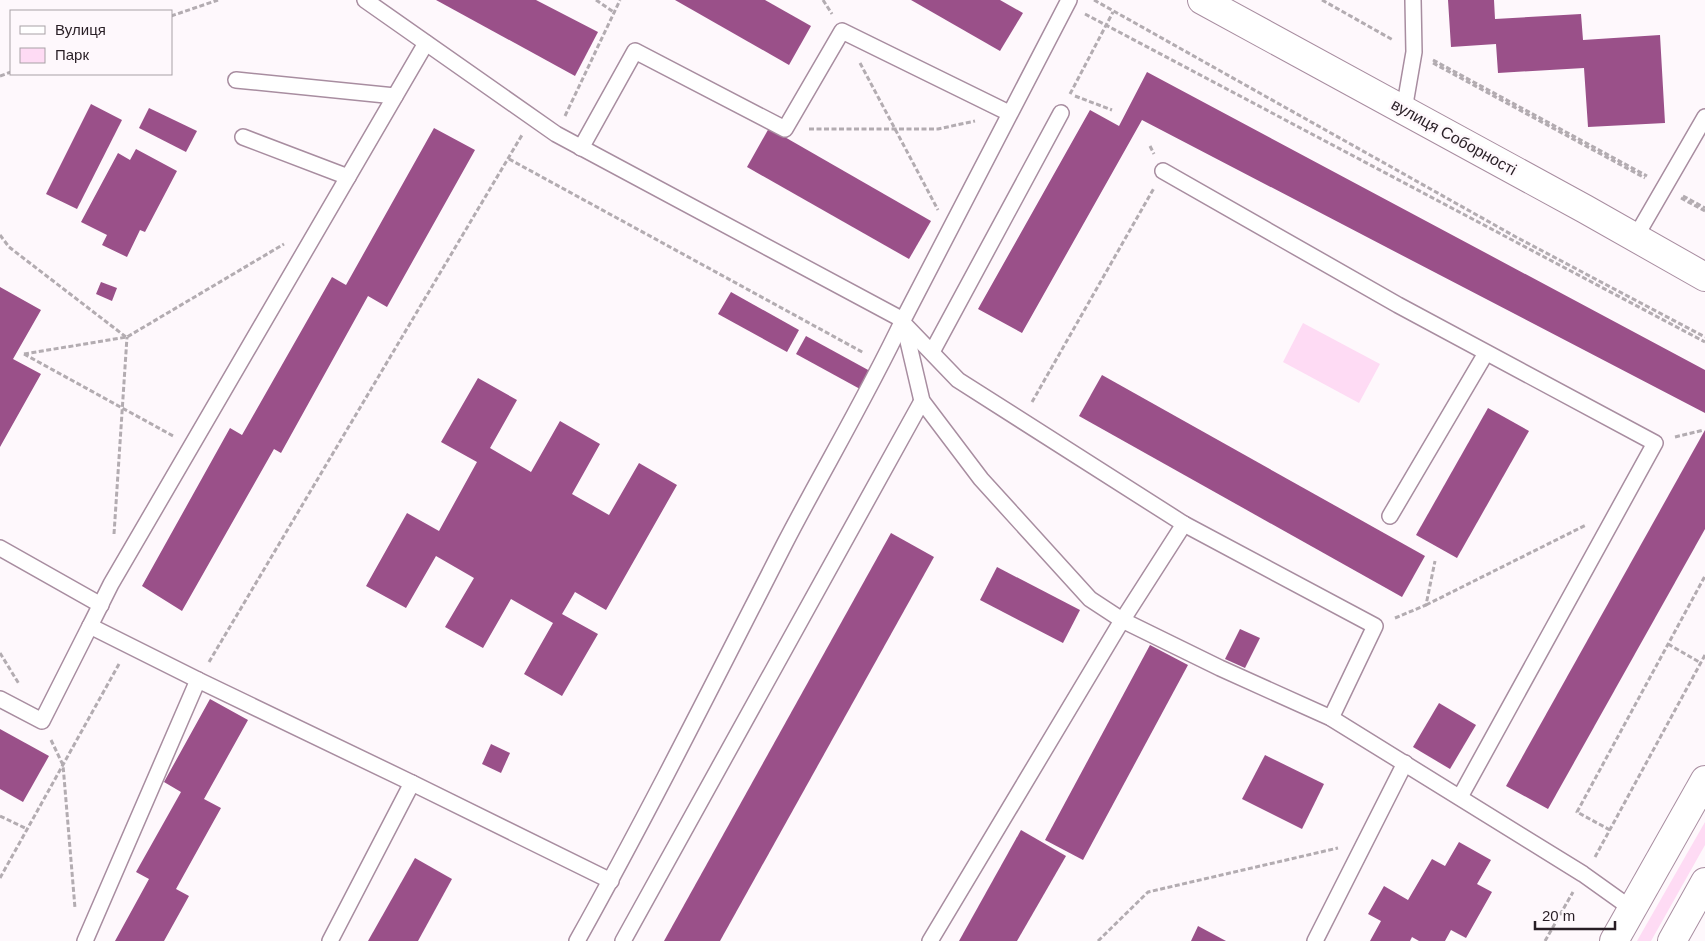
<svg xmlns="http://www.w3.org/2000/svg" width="1705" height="941" font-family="Arial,sans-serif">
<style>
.green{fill:#fedbf4}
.building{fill:#9a5089}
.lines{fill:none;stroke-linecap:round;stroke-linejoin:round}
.service-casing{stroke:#a88da0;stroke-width:18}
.tertiary-casing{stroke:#a88da0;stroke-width:30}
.secondary-casing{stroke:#a88da0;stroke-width:30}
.path{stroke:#b3acb1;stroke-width:3;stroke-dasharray:5 2.5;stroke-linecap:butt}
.service{stroke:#fff;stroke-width:15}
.tertiary{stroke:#fff;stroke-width:28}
.secondary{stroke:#fff;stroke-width:28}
.labels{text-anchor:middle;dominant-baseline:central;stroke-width:5;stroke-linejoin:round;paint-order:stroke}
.street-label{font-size:16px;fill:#281e25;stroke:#fef8fc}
</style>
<rect width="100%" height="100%" fill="#fef8fc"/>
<g class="green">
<path d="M1303,323L1380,364L1359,403L1283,362Z"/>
<path d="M1705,822V845L1651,941H1637Z"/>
</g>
<g class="building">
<path d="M436,0H536L598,32L575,76Z"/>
<path d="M675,0H765L811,26L789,65Z"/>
<path d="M911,0H1000L1023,13L1000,51Z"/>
<path d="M1448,0H1494L1495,19L1581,14L1583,40L1660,35L1665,123L1588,127L1584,68L1498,73L1496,44L1451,47Z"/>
<path d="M1147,72L1705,370V413L1142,120L1022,333L978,309L1090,110L1119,126Z"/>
<path d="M91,104L122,120L77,209L46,194Z"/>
<path d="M149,108L197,131L186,152L139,128Z"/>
<path d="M434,128L475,150L387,307L368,296L281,453L274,449L182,611L142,586L230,428L242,435L332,277L346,285Z"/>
<path d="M769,128L931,221L909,259L747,167Z"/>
<path d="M136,149L177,171L145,232L140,230L127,257L102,245L107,235L81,222L118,153L130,160Z"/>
<path d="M101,282L117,288L112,301L96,294Z"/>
<path d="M0,287L41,310L13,359L41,374L0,447Z"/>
<path d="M731,292L799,330L787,352L718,314Z"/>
<path d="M806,336L870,371L860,389L796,354Z"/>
<path d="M1102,375L1425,556L1402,597L1079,416Z"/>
<path d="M478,378L517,400L490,448L531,472L560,421L600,444L572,494L609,515L639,463L677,485L606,610L575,592L562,614L598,634L562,696L524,674L553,623L511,599L483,648L445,627L474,578L436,556L406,608L366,586L407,513L439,531L477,462L441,442Z"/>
<path d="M1488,408L1529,431L1457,558L1416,535Z"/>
<path d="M1705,430V529L1548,809L1506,786Z"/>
<path d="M891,533L934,557L720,941H664Z"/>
<path d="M997,567L1080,610L1063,643L980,600Z"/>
<path d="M1240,629L1260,638L1245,668L1225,659Z"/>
<path d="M1150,645L1188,665L1083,860L1045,840Z"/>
<path d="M210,699L248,720L204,799L221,808L176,889L189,896L164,941H115L149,879L136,872L181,792L164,782Z"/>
<path d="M1439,703L1476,725L1450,769L1413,747Z"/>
<path d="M0,729L49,756L23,802L0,789Z"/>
<path d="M491,744L510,753L501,773L482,764Z"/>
<path d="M1265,755L1324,784L1302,829L1242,799Z"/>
<path d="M1021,830L1066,856L1017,941H959Z"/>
<path d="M1459,842L1491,860L1477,884L1492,892L1466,938L1451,930L1445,941H1419L1412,937L1410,941H1370L1381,921L1368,914L1384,886L1408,900L1432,859L1445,866Z"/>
<path d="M415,858L452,879L418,941H368Z"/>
<path d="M1198,926L1226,941H1191Z"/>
</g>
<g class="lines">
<defs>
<g id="service">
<path d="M365,0L556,134L903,320C867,396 824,468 785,543C717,676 650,810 577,941"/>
<path d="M1069,0L903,320L922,401L981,479L1090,599L1122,620L1220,668L1331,718L1583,874L1632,909"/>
<path d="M236,80L395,96"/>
<path d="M1404,110L1414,52L1413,0"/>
<path d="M243,137L348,177"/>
<path d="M581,148L635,51L785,129L842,31L1009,113"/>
<path d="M1163,171L1398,305L1655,443L1460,797"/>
<path d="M1635,238L1705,117"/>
<path d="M905,325L958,380L1184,524L1375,626L1331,718"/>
<path d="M932,352L1061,113"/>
<path d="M1390,516L1486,353"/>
<path d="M0,548L101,605"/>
<path d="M198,680L90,626L111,584L426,43"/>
<path d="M0,699L42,721L90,626"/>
<path d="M85,941L198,680L412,783"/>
<path d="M330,941L412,783L611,881"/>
<path d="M623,941L922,401"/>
<path d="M930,941L1118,627L1184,524"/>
<path d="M1315,941L1405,763"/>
</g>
<path id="tertiary" d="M1202,0L1585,209L1705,277"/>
<g id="secondary">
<path d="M1614,941L1705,780"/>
<path d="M1672,941L1705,882"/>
</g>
</defs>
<use href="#service" class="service-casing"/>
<use href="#tertiary" class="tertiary-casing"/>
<use href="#secondary" class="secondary-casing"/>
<g class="path">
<path d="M596,0L615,13"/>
<path d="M823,0L832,14"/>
<path d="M1094,0L1516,237L1705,337"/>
<path d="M1322,0L1393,40"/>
<path d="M1085,14L1705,342"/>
<path d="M171,16L218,0"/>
<path d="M1433,60L1647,176"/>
<path d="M860,63L938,210"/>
<path d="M1433,63L1645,178"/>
<path d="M0,76L11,72"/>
<path d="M1070,94L1113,12"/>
<path d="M1075,96L1112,110"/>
<path d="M565,116L620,0"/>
<path d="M809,129H938L975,121"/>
<path d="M1150,146L1154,154"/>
<path d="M509,159L864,353"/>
<path d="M1683,196L1705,208"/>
<path d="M1681,198L1705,211"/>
<path d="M0,235L9,247L126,337"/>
<path d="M24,354L127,337L284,244"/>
<path d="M24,354L175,437"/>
<path d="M1032,402L1154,188"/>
<path d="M1675,437L1704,430"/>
<path d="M114,534L127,337"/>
<path d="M1426,605L1586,525"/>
<path d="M1395,618L1426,605L1435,561"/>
<path d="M1668,644L1701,663"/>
<path d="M0,653L19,684"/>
<path d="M209,662L522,135"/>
<path d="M51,740L63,765L75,908"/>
<path d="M0,816L27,829"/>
<path d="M1610,830L1577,812L1705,576"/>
<path d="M1595,857L1705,655"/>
<path d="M0,878L119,664"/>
<path d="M1098,941L1148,892L1338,848"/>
<path d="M1545,941L1573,892"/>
</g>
<use href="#service" class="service"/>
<use href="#tertiary" class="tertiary"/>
<use href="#secondary" class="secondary"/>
</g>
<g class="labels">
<g class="street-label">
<text transform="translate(1454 137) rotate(29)">вулиця Соборності</text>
</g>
</g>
<rect x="10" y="10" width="162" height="65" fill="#fef8fc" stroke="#a8a1a6"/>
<rect x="20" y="26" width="25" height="8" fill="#ffffff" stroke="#a8a1a6"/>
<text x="55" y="35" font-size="15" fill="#281e25">Вулиця</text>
<rect x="20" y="48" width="25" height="15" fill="#fedbf4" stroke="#a8a1a6"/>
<text x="55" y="60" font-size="15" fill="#281e25">Парк</text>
<path d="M1535 921v8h80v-8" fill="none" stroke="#281e25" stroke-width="2.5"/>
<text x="1542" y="921" font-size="15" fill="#281e25" stroke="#fef8fc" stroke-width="4" paint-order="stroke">20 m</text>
</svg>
